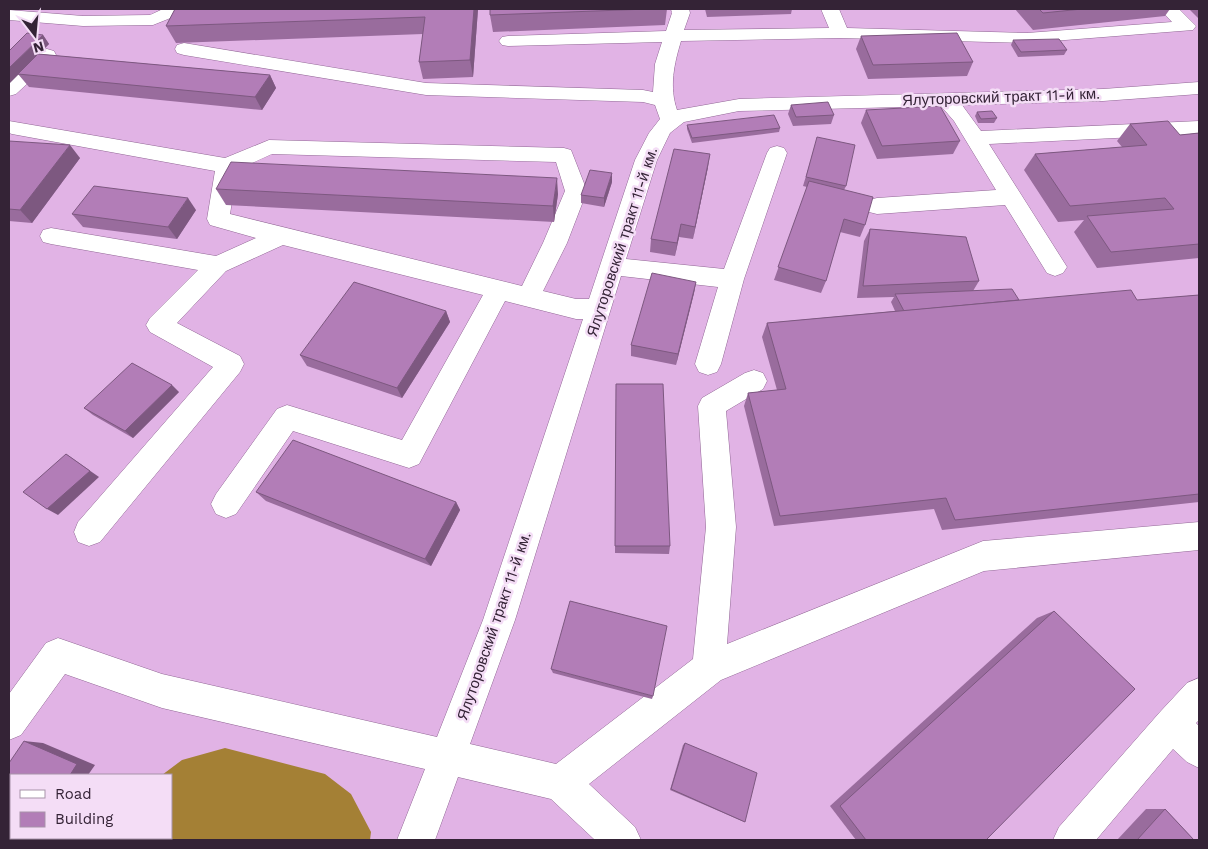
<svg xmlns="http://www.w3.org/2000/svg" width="1208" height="849" font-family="'Work Sans',sans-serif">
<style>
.forest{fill:#a48035}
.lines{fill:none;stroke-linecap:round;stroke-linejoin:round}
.minor-casing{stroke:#916795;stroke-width:1}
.minor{fill:#fff;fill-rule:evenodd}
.wall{fill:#996c9d}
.shaded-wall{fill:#7d5880}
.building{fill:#b27db7;stroke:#7d5880}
.labels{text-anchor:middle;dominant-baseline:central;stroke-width:5;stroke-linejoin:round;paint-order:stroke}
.street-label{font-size:15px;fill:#342336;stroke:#f4ddf6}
</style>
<rect width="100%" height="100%" fill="#e1b3e5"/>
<path class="forest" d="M225,748L325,774L351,794L371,832L370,840H100L102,838H171V775H162L182,760Z"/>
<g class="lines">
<defs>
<g id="minor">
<path d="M163,9H186L183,13L153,25L83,26L9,20V10L83,16L150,15Z"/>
<path d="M671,9H689L690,13L684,30L829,28L821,9H839L847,28L1027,33L1172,22L1160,9H1179L1196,26L1193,30L1027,43L840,38L681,41C674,64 669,87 677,110L739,99L1103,89L1199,82V94L1103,101L962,105L981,131L1199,121V134L989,144L1067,267L1063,273L1055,276L1047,273L1005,205L877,214L869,212L866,206L869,200L877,198L996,190L954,121L941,106L739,111L684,122L670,133L657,160L626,259L724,269L767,153L770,148L777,146L784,148L787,153L744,279L721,364L717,372L708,375L699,372L695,364L718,287L621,276L515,620L470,744L556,764L693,659L706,527L698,406L702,398L745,373L754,370L763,373L767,381L763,389L726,411L736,527L727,644L983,541L1199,522V550L984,571L721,680L589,784L635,827L641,840H595L551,799L458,777L435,840H397L425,769L162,708L65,674L21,735L9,740V694L46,643L58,638L162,674L437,737L483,620L583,319H576L505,301L419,464L409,468L293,431L236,514L226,518L216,514L211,504L216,494L277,409L287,405L402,440L483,295L283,245L226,271L177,323L240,356L244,364L240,372L100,542L89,546L78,542L74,532L78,522L213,367L150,332L146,325L150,318L198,270L51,244L43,242L40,236L43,230L51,228L216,256L256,238L210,225L207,219L215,171L12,134L9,133V121L225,158L269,140L564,148L571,150L587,191L567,243L543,291L576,299H589L635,160L649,133L660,119L655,105L643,102L426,95L184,55L177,53L175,49L177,45L184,43L426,83L643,90L653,92L655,64L662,42L508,46L502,45L499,41L502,37L508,36L666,31L672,13ZM272,154L556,162L565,191L543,243L522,286L230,214L237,170Z"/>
<path d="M47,49L54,51L56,55L54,59L16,94L9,96V80L40,51Z"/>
<path d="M1199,678V720L1196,723L1199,726V768L1187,762L1173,749L1096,840H1053L1059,827L1160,712L1187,683Z"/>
</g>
</defs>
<use href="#minor" class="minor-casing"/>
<use href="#minor" class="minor"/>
</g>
<g class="wall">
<path d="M175,9H478L473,77L423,79L419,62L423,34L176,43L166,26Z"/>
<path d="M490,9H667L665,25L493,32L490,15Z"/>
<path d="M705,9H792L791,14L707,17Z"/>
<path d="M1015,9H1170L1165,16L1033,30Z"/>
<path d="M1189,9H1199V19Z"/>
<path d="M43,35L49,44L39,54L270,75L276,88L262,110L29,87L18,74Z"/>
<path d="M861,36L973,62L967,76L868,79L856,49Z"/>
<path d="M1013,40L1067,50L1064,55L1018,57L1011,45Z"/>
<path d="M791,105L834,115L831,124L793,126L788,114Z"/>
<path d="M866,110L960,141L953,154L877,159L861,123Z"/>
<path d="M977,112L997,118L994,123H978L975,116Z"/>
<path d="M1130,124L1180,135L1199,133V258L1097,268L1074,232L1084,220L1058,222L1024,170L1035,154L1122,147L1117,141Z"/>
<path d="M687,125L780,128L779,132L692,143L687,129Z"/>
<path d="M9,141L80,158L32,223L9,221Z"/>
<path d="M815,146L846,186L844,190L865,225L860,237L840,232L826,281L821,293L774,280L807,187L803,186Z"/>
<path d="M708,167L693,239L679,237L675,256L650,252L651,239Z"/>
<path d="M612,182L604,207L581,203V195Z"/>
<path d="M216,189L558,194L554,222L226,205Z"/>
<path d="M196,210L177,239L83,227L72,214Z"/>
<path d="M870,229L979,281L973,291L1019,300H1137L1199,295V502L942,530L934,509L774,526L744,406L748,393L777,390L762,337L767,323L895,311L891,302L894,297L857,298L864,241Z"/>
<path d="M696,282L694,293L676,365L631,356V345Z"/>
<path d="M446,311L450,322L402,398L307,366L300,355Z"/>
<path d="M616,384L670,546L669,554L615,553Z"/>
<path d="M179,392L133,438L93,415L84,408Z"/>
<path d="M256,492L456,502L460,510L431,566L266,501Z"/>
<path d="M1054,611L986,840H856L830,806L1037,618Z"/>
<path d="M551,669L653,696L652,699L553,673Z"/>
<path d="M685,743L745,822L742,821L670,790L683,745Z"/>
<path d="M1146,809H1165L1194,840H1117Z"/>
</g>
<g class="shaded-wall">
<path d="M474,9H478L473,77L470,60Z"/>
<path d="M43,35L49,44L9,84V68Z"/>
<path d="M270,75L276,88L262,110L255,97Z"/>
<path d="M70,145L80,158L32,223L20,210Z"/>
<path d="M710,154L708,167L693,239L695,227Z"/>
<path d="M612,173V182L604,207V198Z"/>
<path d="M557,178L558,194L554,222L553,206Z"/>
<path d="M188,198L196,210L177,239L168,227Z"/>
<path d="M681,224L679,237L675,256L677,243Z"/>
<path d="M696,282L694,293L676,365L678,354Z"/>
<path d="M446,311L450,322L402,398L397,388Z"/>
<path d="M172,385L179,392L133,438L125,431Z"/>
<path d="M66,454L99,477L58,515L47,509Z"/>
<path d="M456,502L460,510L431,566L425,559Z"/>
<path d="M24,741L43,743L95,765L88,775H70Z"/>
<path d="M29,838H48L46,840H27Z"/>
</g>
<g class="building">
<path d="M175,9H474L470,60L419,62L425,17L166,26Z"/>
<path d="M490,9H648L490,15Z"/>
<path d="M1039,9H1082L1043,13Z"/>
<path d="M27,33L43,35L9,68V51Z"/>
<path d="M957,33L973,62L873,65L861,36Z"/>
<path d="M1059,39L1067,50L1021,52L1013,40Z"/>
<path d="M38,54L270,75L255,97L18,74Z"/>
<path d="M828,102L834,115L796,117L791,105Z"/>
<path d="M940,106L960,141L882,146L866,110Z"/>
<path d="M992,111L997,118L981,119L977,112Z"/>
<path d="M774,115L780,128L692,138L687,125Z"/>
<path d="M1168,121L1180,135L1199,133V244L1111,252L1087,216L1174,209L1165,198L1070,206L1035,154L1147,145L1130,124Z"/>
<path d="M817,137L855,145L846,186L806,177Z"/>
<path d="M9,141L70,145L20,210L9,209Z"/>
<path d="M674,149L710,154L695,227L681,224L677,243L651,239Z"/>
<path d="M231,162L557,178L553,206L216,189Z"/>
<path d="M590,170L612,173L604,198L581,195Z"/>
<path d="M809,181L873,197L865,225L844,219L826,281L778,267Z"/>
<path d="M94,186L188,198L168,227L72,214Z"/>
<path d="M870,229L966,237L979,281L863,286Z"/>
<path d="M652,273L696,282L678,354L631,345Z"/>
<path d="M354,282L446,311L397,388L300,355Z"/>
<path d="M1012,289L1019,300L904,311L895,294Z"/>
<path d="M1131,290L1137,300L1199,295V494L955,520L946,498L780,516L748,393L786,389L767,323Z"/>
<path d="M132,363L172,385L125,431L84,408Z"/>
<path d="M616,384H663L670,546H615Z"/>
<path d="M293,440L456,502L425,559L256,492Z"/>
<path d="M66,454L90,471L47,509L23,492Z"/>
<path d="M570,601L667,626L653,696L551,669Z"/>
<path d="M1054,611L1135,689L986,840H866L840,806Z"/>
<path d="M24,741L77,764L70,775H11V838H29L27,840H9V763Z"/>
<path d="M685,743L757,773L745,822L671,789Z"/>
<path d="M1165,809L1194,840H1137Z"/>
</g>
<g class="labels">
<g class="street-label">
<text transform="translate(1001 97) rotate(-2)">Ялуторовский тракт 11-й км.</text>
<text transform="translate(622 242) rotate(-72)">Ялуторовский тракт 11-й км.</text>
<text transform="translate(494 626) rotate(-71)">Ялуторовский тракт 11-й км.</text>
</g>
</g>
<rect width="1208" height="849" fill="none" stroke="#342336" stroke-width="20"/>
<rect x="10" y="774" width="162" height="65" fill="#f4ddf6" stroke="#a793a9"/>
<rect x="20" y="790" width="25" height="8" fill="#ffffff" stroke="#a793a9"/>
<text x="55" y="799" font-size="15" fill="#342336">Road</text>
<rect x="20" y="812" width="25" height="15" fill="#b27db7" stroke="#a793a9"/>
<text x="55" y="824" font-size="15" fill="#342336">Building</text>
<g transform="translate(35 35) rotate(164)" stroke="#f4ddf6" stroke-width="4" paint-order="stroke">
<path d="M0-4L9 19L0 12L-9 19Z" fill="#342336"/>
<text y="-8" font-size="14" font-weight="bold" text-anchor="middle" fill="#342336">N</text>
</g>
</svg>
